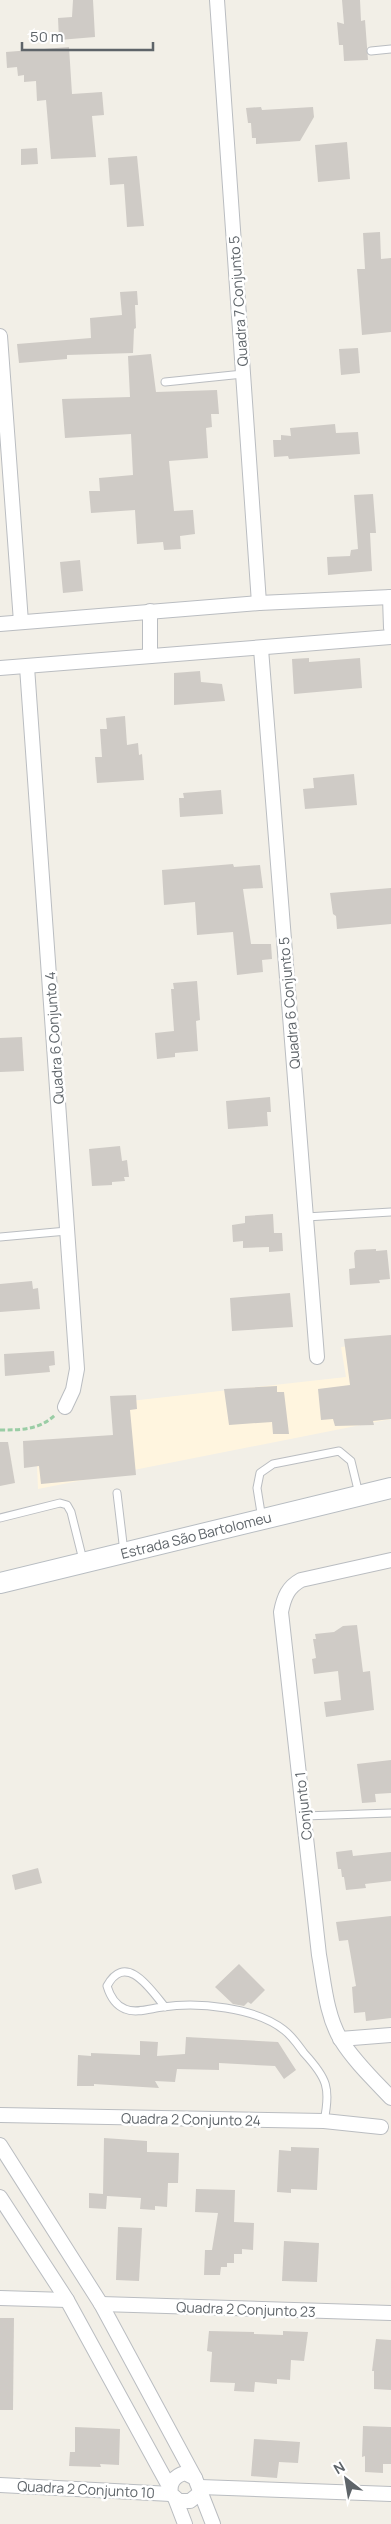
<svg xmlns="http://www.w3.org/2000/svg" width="391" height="2524" font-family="Manrope,sans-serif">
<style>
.commercial{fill:#fff5df}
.building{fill:#cfcbc6}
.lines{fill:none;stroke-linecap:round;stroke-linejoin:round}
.lane-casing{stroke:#babdc1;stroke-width:9}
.street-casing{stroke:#babdc1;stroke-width:16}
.secondary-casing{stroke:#b8bdc2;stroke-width:22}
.path{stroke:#9acda5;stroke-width:3;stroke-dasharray:5 2.5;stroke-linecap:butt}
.lane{stroke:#fff;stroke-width:7}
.street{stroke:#fff;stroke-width:14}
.secondary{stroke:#fff;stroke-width:20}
.labels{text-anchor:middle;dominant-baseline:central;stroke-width:5;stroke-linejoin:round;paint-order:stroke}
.street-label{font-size:14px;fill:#5e6469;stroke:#fff}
</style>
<rect width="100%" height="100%" fill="#f2efe7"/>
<path class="commercial" d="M391,1342V1419L38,1489L36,1443L115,1440L112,1403L346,1377L341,1347Z"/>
<g class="building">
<path d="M73,0H93L95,37L59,40L58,18L72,17Z"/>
<path d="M342,0H360L361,21L365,20L368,60L344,61L343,45H339L337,22L344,24Z"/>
<path d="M69,47L72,94L102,92L104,115L92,116L96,157L51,159L46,100L37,101L36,81L24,82V75L18,76L17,67L7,68L6,52Z"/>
<path d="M261,107L262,110L313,107L314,117L300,141L256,144V138H252L251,123H248L246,108Z"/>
<path d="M347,142L350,179L318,182L315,145Z"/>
<path d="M37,148L38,164L21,165V149Z"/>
<path d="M137,156L144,226L127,227L124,184L110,185L108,158Z"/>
<path d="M380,232L381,259L391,258V332L362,335L357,269H365L363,233Z"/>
<path d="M137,291L138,305H135L136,328L134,329L133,353L67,355V359L19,363L17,344L91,338L90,318L122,315L120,292Z"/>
<path d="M358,348L360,373L341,375L339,349Z"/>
<path d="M151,354L156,392L217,390L219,414H211L212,427L206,428L208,458L169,461L174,511L193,510L195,534L180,536L181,549L164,550L163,542L137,544L135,510L91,513L89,491H100L99,478L133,475L131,434L65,438L62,399L130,397L128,356Z"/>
<path d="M335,424L336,433L358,432L360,454L289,459L288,456L274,457L273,440H281V435L291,436L290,428Z"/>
<path d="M373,494L376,533H370L372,571L328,575L327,557L350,556L351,550L358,549L354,495Z"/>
<path d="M80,560L83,591L63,593L60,562Z"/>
<path d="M309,658V662L360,658L362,688L294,694L292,659Z"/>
<path d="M200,671L201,682L222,684L225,701L174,705V673Z"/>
<path d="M125,716L127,745L138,743L139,755L142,754L144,780L97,783L95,757H102L100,729H107L106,718Z"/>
<path d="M354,774L357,805L305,809L303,789L314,788L313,778Z"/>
<path d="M221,790L223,814L180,817L179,798H184L183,793Z"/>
<path d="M233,864L234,867L260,865L263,888L243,889L251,944H271L272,959L262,960L263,972L237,975L233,932L197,935L195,902L164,905L162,870Z"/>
<path d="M391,888V924L337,929L336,916L333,914L330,893Z"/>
<path d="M197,981L200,1020L196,1021L198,1051L175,1053V1057L157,1059L155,1033L174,1031L171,989H174L173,983Z"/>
<path d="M22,1037L24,1071L0,1072V1038Z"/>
<path d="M270,1097L271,1112H267L268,1126L228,1129L226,1101Z"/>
<path d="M120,1146L122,1161L127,1160L129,1177H124L125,1181L112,1182V1185L92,1186L89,1149Z"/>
<path d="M273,1214L274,1233H282L283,1251L269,1252V1247L243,1248V1241L233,1242L232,1225L245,1223V1216Z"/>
<path d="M376,1249V1251L387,1250L390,1279L379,1280L380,1283L350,1285L349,1269L355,1268L354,1253L356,1250Z"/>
<path d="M32,1281L33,1289L38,1288L40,1309L0,1312V1284Z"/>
<path d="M290,1293L293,1327L232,1331L230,1298Z"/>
<path d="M391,1335V1419L373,1421L374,1425L335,1426L333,1419L321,1420L318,1389L350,1385L344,1339Z"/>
<path d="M54,1351L55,1365L49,1366L50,1372L5,1376L4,1354Z"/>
<path d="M277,1386V1392H284L289,1434H273L272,1422L229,1425L224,1389Z"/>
<path d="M136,1395L137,1409L130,1410L136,1475L41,1484L39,1466L24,1468L23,1441L113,1435L110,1396Z"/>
<path d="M0,1442H8L15,1483L0,1486Z"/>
<path d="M357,1625L363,1672L370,1671L374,1710L326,1717L324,1702L341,1700L338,1671L314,1674L312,1659L316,1658L313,1639H316L315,1634L334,1632L343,1626Z"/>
<path d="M391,1760V1793L375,1794L376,1802L362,1803L357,1764Z"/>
<path d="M352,1850L353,1856L391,1852V1881L365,1884L366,1888L346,1890L344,1877H342L341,1869H338L336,1852Z"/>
<path d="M38,1868L42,1883L15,1890L12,1875Z"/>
<path d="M391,1916V2018L366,2021L365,2012L354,2013L352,1987L356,1986L348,1940L339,1941L336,1922Z"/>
<path d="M239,1964L265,1990L251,2004L248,2002L244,2006L233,2004L215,1987Z"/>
<path d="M186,2037L278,2042L296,2070L284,2079L275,2066L219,2063V2070L177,2069L175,2082L155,2081L159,2088L94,2084V2086H77L78,2055L91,2056V2053L140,2055V2041L158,2042L157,2056L185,2054Z"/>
<path d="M104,2138L147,2141V2152L179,2153L178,2183H168L167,2207L155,2206V2210L140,2209L141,2198L107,2196L106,2209L89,2208V2193L103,2194Z"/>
<path d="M291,2147L319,2148L317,2190L291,2189V2193L277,2192L279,2150L291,2151Z"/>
<path d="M196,2189L235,2190L234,2222L254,2223L253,2250L242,2249V2254H234V2263H227V2267H221L220,2275H204L205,2250H212L218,2213L195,2212Z"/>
<path d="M118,2227L142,2228L139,2281L116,2280Z"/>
<path d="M284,2241L319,2243L317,2282L282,2281Z"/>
<path d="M0,2318H14L13,2410H0Z"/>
<path d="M209,2331L254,2332V2334L283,2335V2331L308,2332L304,2361L291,2360L290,2380L277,2379V2384L255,2382L254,2392L234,2391L235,2383L210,2382L212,2352L207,2351Z"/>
<path d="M376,2339L391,2340V2390L374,2389V2371H372Z"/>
<path d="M363,2426L391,2427V2464H383V2473L365,2472V2456L362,2457Z"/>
<path d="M75,2427L120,2429L119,2465L100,2464L101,2467L69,2466L70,2452H75Z"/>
<path d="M254,2439L300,2442L298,2463L279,2462L277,2478L251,2476Z"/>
</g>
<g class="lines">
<defs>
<g id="lane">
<path d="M371,51L391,49"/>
<path d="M165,382L243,374"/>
<path d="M306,1217L391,1212"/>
<path d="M0,1237L67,1231"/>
<path d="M117,1493L124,1552"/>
<path d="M0,1518L60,1503L67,1505L71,1512L83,1560"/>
<path d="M262,1519L257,1488L260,1473L273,1464L339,1451L351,1461L359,1494"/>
<path d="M304,1816L391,1813"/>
<path d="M165,2007C151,1990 126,1951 107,1986C110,1996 115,2005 125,2009C136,2014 152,2008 163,2007C198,2002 255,2007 284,2030C292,2036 298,2045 304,2053C327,2078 331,2088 324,2121"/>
</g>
<g id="street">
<path d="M217,0L259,603"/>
<path d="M0,336L21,622"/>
<path d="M390,597L391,628"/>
<path d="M0,624L259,603L391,597"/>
<path d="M261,649L317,1357"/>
<path d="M150,656V611"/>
<path d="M27,667L77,1369L73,1390L65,1407"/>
<path d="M0,668L391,637"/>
<path d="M391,1560L301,1580C288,1587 284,1597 281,1612L319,1955C324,1982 326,2015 341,2040C354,2061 374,2080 391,2098"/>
<path d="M340,2039L391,2035"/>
<path d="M0,2115L324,2121L381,2127"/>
<path d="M0,2145L101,2304L195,2478"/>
<path d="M0,2197L67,2300L170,2488"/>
<path d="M0,2298L67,2300"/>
<path d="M101,2304L391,2313"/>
<path d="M0,2485L171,2494"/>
<path d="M200,2487L391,2494"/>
<path d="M200,2493L190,2501H179L171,2494C169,2483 174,2476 185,2473L195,2478L213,2524"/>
<path d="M175,2498L185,2524"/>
</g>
<path id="secondary" d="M0,1583L391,1488"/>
</defs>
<use href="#lane" class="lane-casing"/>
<use href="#street" class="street-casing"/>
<use href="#secondary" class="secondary-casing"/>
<path class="path" d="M0,1430C21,1430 39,1430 55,1415"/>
<use href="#lane" class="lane"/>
<use href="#street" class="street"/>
<use href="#secondary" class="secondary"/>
</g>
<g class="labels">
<g class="street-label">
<text transform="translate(238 301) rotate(-94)">Quadra 7 Conjunto 5</text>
<text transform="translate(289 1003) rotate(-95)">Quadra 6 Conjunto 5</text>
<text transform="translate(54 1038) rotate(-94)">Quadra 6 Conjunto 4</text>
<text transform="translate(196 1535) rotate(-14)">Estrada São Bartolomeu</text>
<text transform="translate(303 1806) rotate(-96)">Conjunto 1</text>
<text transform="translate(191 2119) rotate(1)">Quadra 2 Conjunto 24</text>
<text transform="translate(246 2309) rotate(2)">Quadra 2 Conjunto 23</text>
<text transform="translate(86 2489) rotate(3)">Quadra 2 Conjunto 10</text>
</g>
</g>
<g transform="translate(346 2479) rotate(329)" stroke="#ffffff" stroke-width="4" paint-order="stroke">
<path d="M0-4L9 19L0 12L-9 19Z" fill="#5e6469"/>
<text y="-8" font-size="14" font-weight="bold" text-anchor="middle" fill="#5e6469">N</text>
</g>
<path d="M22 42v8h131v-8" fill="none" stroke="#5e6469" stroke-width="2.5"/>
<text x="30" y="42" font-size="15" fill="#5e6469" stroke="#ffffff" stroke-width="4" paint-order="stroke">50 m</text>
</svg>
